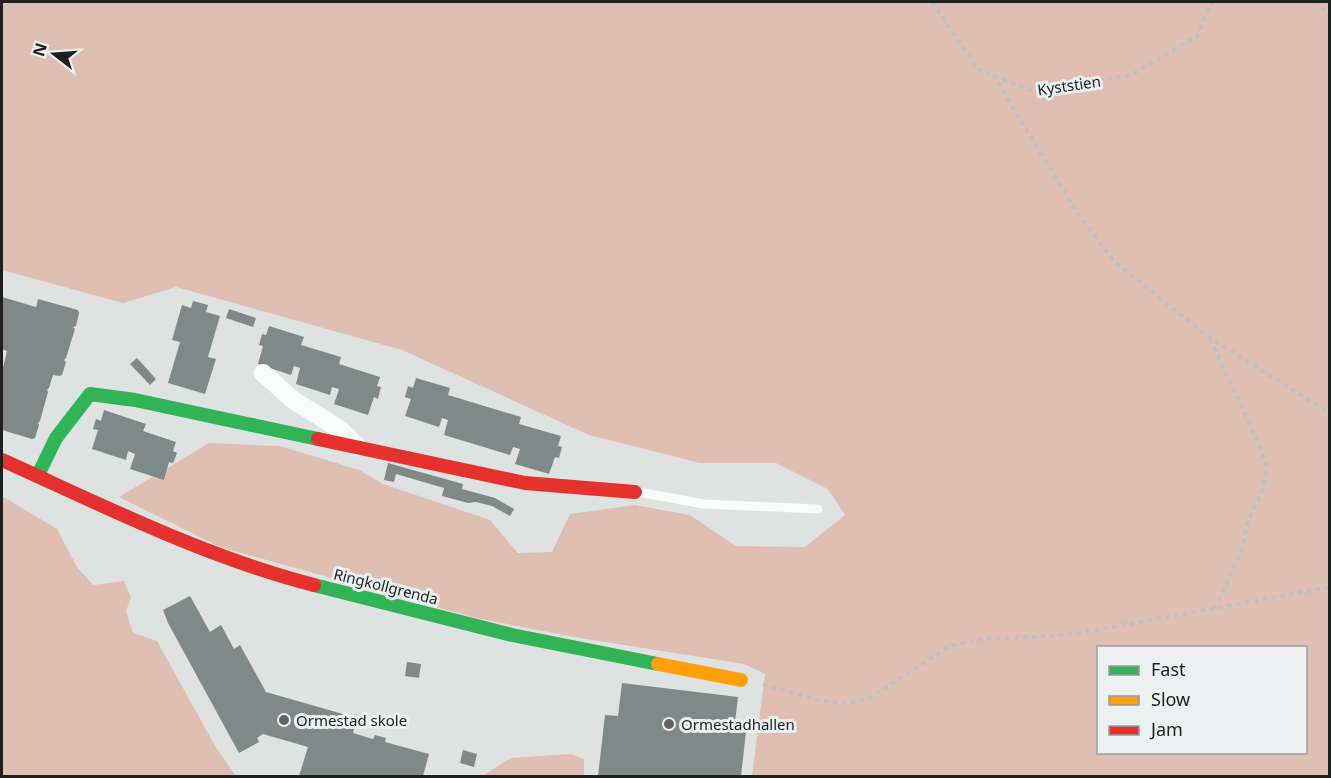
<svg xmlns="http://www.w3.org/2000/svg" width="1331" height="778" font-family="'Noto Sans',sans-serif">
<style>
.green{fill:#dfbfb2;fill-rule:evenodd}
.building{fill:#7f8988}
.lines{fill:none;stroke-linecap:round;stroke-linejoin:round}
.path{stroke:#bfc0c0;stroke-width:4;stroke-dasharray:4.5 4.5;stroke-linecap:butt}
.lane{stroke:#fafbfb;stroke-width:9}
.street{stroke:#fafbfb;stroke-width:18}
.fast{stroke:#30b455;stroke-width:14}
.slow{stroke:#ff9f0a;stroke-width:14}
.jam{stroke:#e5322d;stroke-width:14}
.poi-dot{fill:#616463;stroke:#eaf1f0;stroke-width:2}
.labels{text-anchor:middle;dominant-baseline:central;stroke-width:6;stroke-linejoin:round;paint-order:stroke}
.street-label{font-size:15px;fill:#1d201f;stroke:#eaf1f0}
.poi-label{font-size:15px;fill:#1d201f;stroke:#eaf1f0;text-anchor:start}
</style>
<rect width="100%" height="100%" fill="#dee3e2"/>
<g class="green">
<path d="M2,2H1329V776H752L765,674L744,664L574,637L476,618L220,547L119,497L209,443L280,446L359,470L383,484L490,520L518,553L552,552L570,514L635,505L690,515L736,546L805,547L845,515L828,489L776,463H700L589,435L402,350L176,287L123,303L2,270ZM1098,648H1306V752H1098Z"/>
<path d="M2,496L57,529L77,567L93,585L124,581L131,598L126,611L133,633L157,641L215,746L236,776H2Z"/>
<path d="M571,754L584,759V776H482L511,758Z"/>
</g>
<g class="building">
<path d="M2,297L36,307L38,299L78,310L79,313L76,326L73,327L75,329L66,358L64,360L66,362L62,375L59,376L53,375L49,388L47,390L48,392L40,421L38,423L39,425L35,438L32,439L2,430V372L7,351L2,349Z"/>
<path d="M193,301L208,305L206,312L220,316L208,357L216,359L205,394L168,383L180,342L172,340L182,305L191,308Z"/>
<path d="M229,309L256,318L253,327L226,318Z"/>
<path d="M269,326L304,337L301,345L341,357L339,364L380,377L377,386L381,387L378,399L374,397L368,415L334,404L339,389L332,387L330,395L296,384L300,368L294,366L291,375L258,364L263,346L259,345L262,334L266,335Z"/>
<path d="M137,358L156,379L150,385L130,364Z"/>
<path d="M416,378L450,388L448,395L521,417L519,424L561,436L558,446L562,447L559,458L555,457L549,474L515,464L520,449L513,447L510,455L444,435L448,420L442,418L439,427L405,416L411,399L405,397L408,386L413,388Z"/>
<path d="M104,410L146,424L143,431L176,442L173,451L177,453L173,463L169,462L164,480L130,469L135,454L128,451L126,460L92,449L98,430L93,429L96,419L101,421Z"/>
<path d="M388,463L463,484L462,489L495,498L514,509L510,516L492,506L476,502L468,503L442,496L444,488L396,474L394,482L384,480Z"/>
<path d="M190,596L210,632L221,625L234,649L240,645L266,692L357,718L353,733L373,739L375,735L386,738L385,742L429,754L423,776H299L308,747L263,734L257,738L259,742L239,753L168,623L163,610Z"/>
<path d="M407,662L421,664L419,678L405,676Z"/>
<path d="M622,683L738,697L734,731L746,732L741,776H598L605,715L618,716Z"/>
<path d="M463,750L477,754L474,767L460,763Z"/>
</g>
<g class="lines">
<g class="path">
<path d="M932,2L978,69L1032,91L1131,75L1197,36L1212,2"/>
<path d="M1315,2L1318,3L1330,16"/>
<path d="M993,75L1076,211L1114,261L1210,338L1330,413"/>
<path d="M1210,339L1259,444L1267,468L1263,489L1247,523L1243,547L1215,608"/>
<path d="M763,685L823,701L848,703L868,699L950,646L985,638L1033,637L1074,634L1330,587"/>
</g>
<path class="lane" d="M638,492L704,504L818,509"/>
<path class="street" d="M263,373L293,400L341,430L358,447"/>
<g class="fast">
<path d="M38,475L56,438L90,394L135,400L318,439"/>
<path d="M314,585L512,635L658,664"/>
</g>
<path class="slow" d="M658,664L741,680"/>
<g class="jam">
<path d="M318,439L525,483L635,492"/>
<path d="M2,460C104,506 205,557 314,585"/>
</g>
</g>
<g class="poi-dot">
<circle cx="284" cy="720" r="6"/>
<circle cx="669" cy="724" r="6"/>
</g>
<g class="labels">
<g class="street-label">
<text transform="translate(1069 85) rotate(-8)">Kyststien</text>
<text transform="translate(386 586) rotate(14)">Ringkollgrenda</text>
</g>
<g class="poi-label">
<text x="296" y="720">Ormestad skole</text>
<text x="681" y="724">Ormestadhallen</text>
</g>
</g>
<rect width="1331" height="778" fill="none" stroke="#1d201f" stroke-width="6"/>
<rect x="1097" y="646" width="210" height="108" fill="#eaf1f0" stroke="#989d9c" stroke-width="1.5"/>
<rect x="1109" y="666" width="30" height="9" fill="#30b455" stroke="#989d9c" stroke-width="1.5"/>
<text x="1151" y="676" font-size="18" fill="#1d201f">Fast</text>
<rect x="1109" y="696" width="30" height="9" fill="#ff9f0a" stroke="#989d9c" stroke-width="1.5"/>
<text x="1151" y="706" font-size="18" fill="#1d201f">Slow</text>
<rect x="1109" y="726" width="30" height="9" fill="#e5322d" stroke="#989d9c" stroke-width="1.5"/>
<text x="1151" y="736" font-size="18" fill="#1d201f">Jam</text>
<g transform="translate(54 54) rotate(287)" stroke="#eaf1f0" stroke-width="4.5" paint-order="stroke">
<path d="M0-4.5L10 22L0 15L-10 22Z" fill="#1d201f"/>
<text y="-9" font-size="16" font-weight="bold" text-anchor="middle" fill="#1d201f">N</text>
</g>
</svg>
